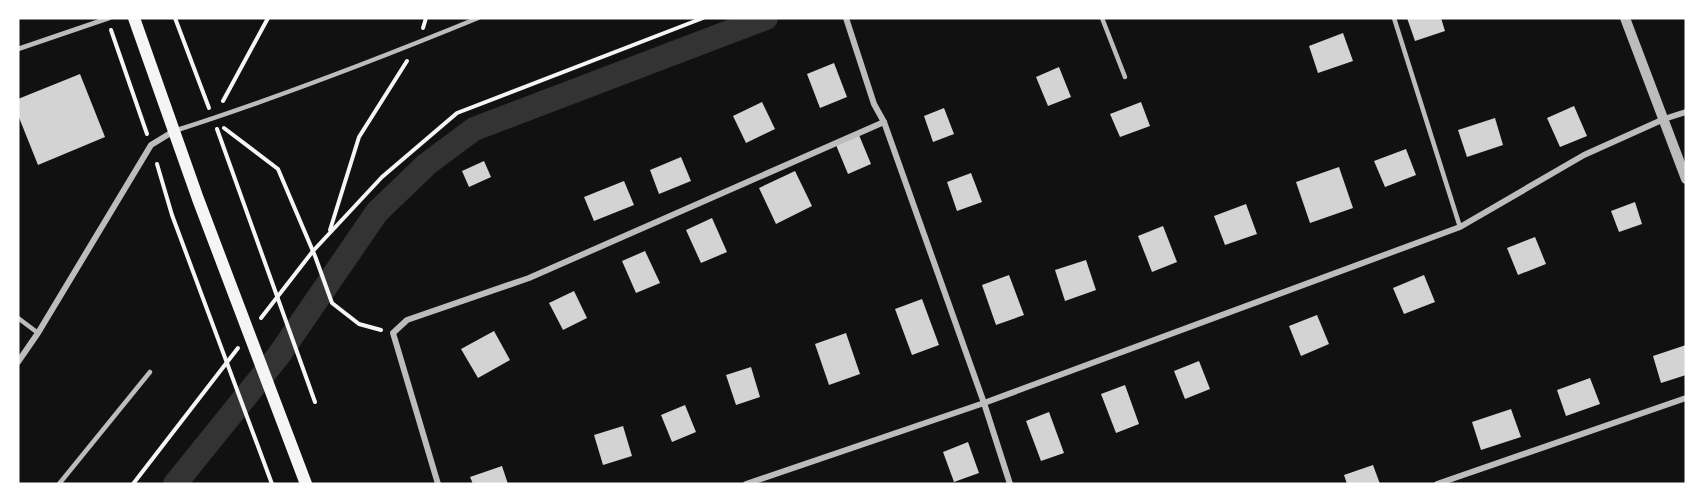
<svg xmlns="http://www.w3.org/2000/svg" width="1704" height="502" font-family="'Fira Sans Condensed',sans-serif">
<style>
.lines{fill:none;stroke-linecap:round;stroke-linejoin:round}
.canal{stroke:#333;stroke-width:24}
.building{fill:#d3d3d3}
.path{stroke:#f5f5f5;stroke-width:4}
.service{stroke:#bcbcbc;stroke-width:4.5}
.minor{stroke:#bcbcbc;stroke-width:6}
.tertiary{stroke:#bcbcbc;stroke-width:10}
.secondary{stroke:#f5f5f5;stroke-width:12}
</style>
<rect width="100%" height="100%" fill="#111"/>
<g class="lines">
<path class="canal" d="M175,484L279,355L377,212L427,164L474,129L766,18"/>
</g>
<g class="building">
<path d="M1407,18H1441L1445,31L1415,41Z"/>
<path d="M1343,33L1353,61L1318,73L1309,46Z"/>
<path d="M834,63L847,97L820,108L807,74Z"/>
<path d="M1059,67L1071,97L1048,106L1036,77Z"/>
<path d="M80,74L105,137L38,165L18,115V99Z"/>
<path d="M762,102L775,129L746,143L733,116Z"/>
<path d="M1141,102L1150,126L1120,137L1110,114Z"/>
<path d="M1574,106L1587,136L1560,147L1547,118Z"/>
<path d="M944,108L954,134L933,142L924,116Z"/>
<path d="M1495,118L1503,145L1467,157L1458,130Z"/>
<path d="M859,135L871,164L848,174L836,145Z"/>
<path d="M1406,149L1416,175L1385,187L1374,161Z"/>
<path d="M681,157L691,181L659,194L650,170Z"/>
<path d="M484,161L491,177L469,187L462,171Z"/>
<path d="M1339,167L1353,208L1310,223L1296,182Z"/>
<path d="M795,171L812,206L776,224L759,188Z"/>
<path d="M971,173L982,202L957,211L947,182Z"/>
<path d="M624,181L634,205L594,221L584,197Z"/>
<path d="M1635,202L1642,224L1619,232L1611,211Z"/>
<path d="M1246,204L1257,234L1225,245L1214,216Z"/>
<path d="M712,218L727,252L701,263L686,230Z"/>
<path d="M1163,226L1177,262L1152,272L1138,236Z"/>
<path d="M1535,237L1546,264L1518,275L1507,248Z"/>
<path d="M645,251L660,283L636,293L622,261Z"/>
<path d="M1086,260L1096,290L1065,301L1055,270Z"/>
<path d="M1009,275L1024,315L996,325L982,285Z"/>
<path d="M1424,275L1435,302L1404,314L1393,288Z"/>
<path d="M574,291L587,318L563,330L549,303Z"/>
<path d="M922,299L939,345L912,355L895,309Z"/>
<path d="M1317,315L1329,344L1301,356L1289,326Z"/>
<path d="M494,331L510,360L478,378L461,349Z"/>
<path d="M846,333L860,374L829,385L815,344Z"/>
<path d="M1686,345V375L1661,383L1653,356Z"/>
<path d="M1199,361L1210,389L1185,399L1174,371Z"/>
<path d="M751,367L760,397L736,405L726,375Z"/>
<path d="M1590,378L1600,404L1566,416L1557,390Z"/>
<path d="M1125,385L1139,424L1116,433L1101,394Z"/>
<path d="M685,405L696,432L672,442L661,415Z"/>
<path d="M1511,409L1521,437L1481,450L1472,422Z"/>
<path d="M1049,412L1064,453L1041,461L1026,421Z"/>
<path d="M623,426L632,456L603,465L594,435Z"/>
<path d="M968,442L979,473L954,482L943,452Z"/>
<path d="M1373,465L1380,484H1347L1344,475Z"/>
<path d="M502,466L508,484H473L470,477Z"/>
</g>
<g class="lines">
<g class="path">
<path d="M175,18L209,108"/>
<path d="M423,28L426,18"/>
<path d="M111,30L147,134"/>
<path d="M223,101L268,18"/>
<path d="M224,128L278,169L315,256L332,303L359,324L381,330"/>
<path d="M217,129L315,402"/>
<path d="M157,164L172,215L272,484"/>
<path d="M330,230L359,137L407,61"/>
<path d="M261,318L313,251L382,177L457,113L703,18"/>
<path d="M133,484L238,348"/>
</g>
<g class="service">
<path d="M1102,18L1125,77"/>
<path d="M1394,18L1460,227"/>
<path d="M18,49L109,18"/>
<path d="M174,131C277,98 378,59 478,18"/>
<path d="M18,318L38,333"/>
<path d="M59,484L150,372"/>
</g>
<g class="minor">
<path d="M846,18L874,104L884,122L984,403L1010,484"/>
<path d="M18,362L38,333L151,145L174,131"/>
<path d="M438,484L393,333L407,320L529,278L884,122"/>
<path d="M746,484L984,403L1460,227L1584,155L1664,119L1686,112"/>
<path d="M1437,484L1686,398"/>
</g>
<path class="tertiary" d="M1625,18L1686,179"/>
<path class="secondary" d="M134,18L198,199L306,484"/>
</g>
<rect width="1704" height="502" fill="none" stroke="#ffffff" stroke-width="39"/>
</svg>
